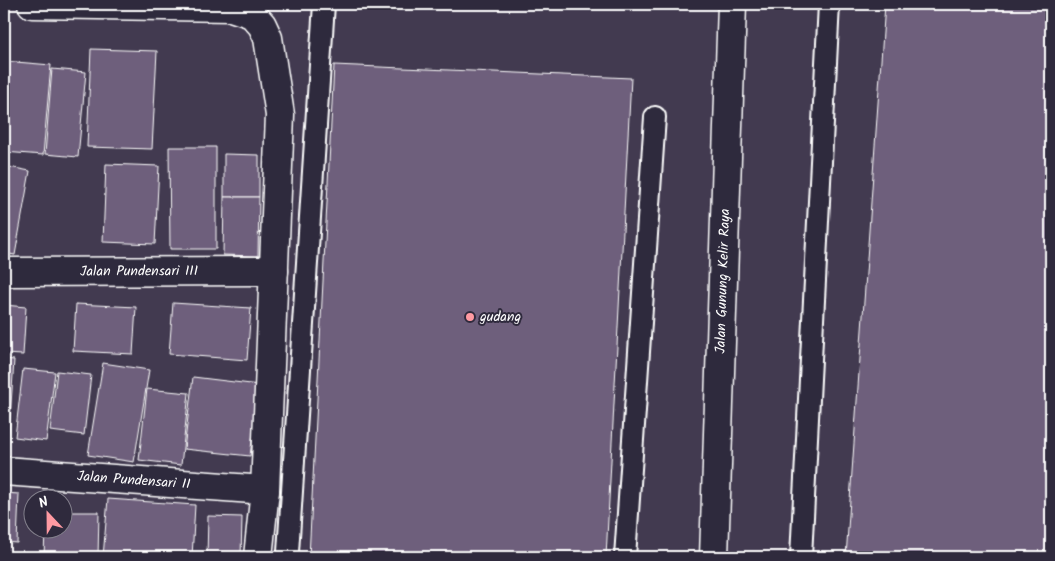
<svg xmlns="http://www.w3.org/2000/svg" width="1055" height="561" font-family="Kalam,sans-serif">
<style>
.building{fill:#6e5f7b;stroke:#fff}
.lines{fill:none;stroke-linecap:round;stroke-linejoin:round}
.lane-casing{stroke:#fff;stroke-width:24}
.street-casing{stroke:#fff;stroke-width:31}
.lane{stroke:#2f2a3d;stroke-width:20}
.street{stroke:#2f2a3d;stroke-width:28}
.poi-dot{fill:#ff9aa2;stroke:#2f2a3d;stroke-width:2}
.labels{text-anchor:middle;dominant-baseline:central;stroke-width:4;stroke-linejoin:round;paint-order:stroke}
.street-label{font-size:14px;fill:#fff;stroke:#2f2a3d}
.poi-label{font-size:14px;fill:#fff;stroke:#2f2a3d;text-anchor:start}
</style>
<rect width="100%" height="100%" fill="#423a50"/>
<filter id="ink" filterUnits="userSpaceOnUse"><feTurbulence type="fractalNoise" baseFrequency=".02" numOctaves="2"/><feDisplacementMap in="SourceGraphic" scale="10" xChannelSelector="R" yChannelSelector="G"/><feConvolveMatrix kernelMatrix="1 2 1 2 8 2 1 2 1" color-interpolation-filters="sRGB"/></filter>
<g filter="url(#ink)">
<g class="building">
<path d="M885,4H1051V557H846Z"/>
<path d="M91,49L157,51L152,149L87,147Z"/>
<path d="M4,61L51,65L43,155L4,152Z"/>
<path d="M334,65L631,78L606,557H309Z"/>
<path d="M52,69L86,72L78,157L45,154Z"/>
<path d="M169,147H216V249H170Z"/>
<path d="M224,154L259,155V197H224Z"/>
<path d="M106,164L159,166L155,244L103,242Z"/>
<path d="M4,166L30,171L15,255L4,253Z"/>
<path d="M224,197H259L258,256L223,255Z"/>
<path d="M173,303L251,308L247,360L169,354Z"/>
<path d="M76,304L136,307L133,354L73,351Z"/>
<path d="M4,305L26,307L23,355L4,354Z"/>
<path d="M4,359L14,360L7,464L4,463Z"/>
<path d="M103,363L149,370L134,462L88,455Z"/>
<path d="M23,369L55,372L46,441L15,437Z"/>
<path d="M57,371L91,375L84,435L50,431Z"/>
<path d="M193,377L259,385L250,456L184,449Z"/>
<path d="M147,389L189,393L181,465L139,460Z"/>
<path d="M4,493L19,494L17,543L4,542Z"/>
<path d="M108,499L195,505L192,557H103Z"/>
<path d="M62,512H99L98,557H44L45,528H62Z"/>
<path d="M208,516L242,517L241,557H207Z"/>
</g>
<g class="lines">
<defs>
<g id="lane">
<path d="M289,557L288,552L324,4"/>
<path d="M625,557L655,117"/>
<path d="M801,557L829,4"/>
</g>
<g id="street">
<path d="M32,4L231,7L252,14L262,25L268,38L280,115L265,490L258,557"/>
<path id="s1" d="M4,272L274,271"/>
<path id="s2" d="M4,471L265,490"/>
<path id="s3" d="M714,557L732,4"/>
</g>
</defs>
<use href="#lane" class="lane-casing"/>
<use href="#street" class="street-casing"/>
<use href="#lane" class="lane"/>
<use href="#street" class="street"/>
</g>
</g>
<circle class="poi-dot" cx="470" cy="317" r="5"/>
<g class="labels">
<g class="street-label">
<text stroke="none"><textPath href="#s1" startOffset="135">Jalan Pundensari III</textPath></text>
<text stroke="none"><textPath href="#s3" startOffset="276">Jalan Gunung Kelir Raya</textPath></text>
<text stroke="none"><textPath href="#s2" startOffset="130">Jalan Pundensari II</textPath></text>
</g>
<g class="poi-label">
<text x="480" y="317">gudang</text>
</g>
</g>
<rect width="1055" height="561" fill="none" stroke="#2f2a3d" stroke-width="20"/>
<rect x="10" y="10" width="1035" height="541" fill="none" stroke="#fff" stroke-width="2" filter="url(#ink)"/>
<g transform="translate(48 514) rotate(338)"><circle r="24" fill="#2f2a3d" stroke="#827f8b"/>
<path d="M0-4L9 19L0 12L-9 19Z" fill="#ff9aa2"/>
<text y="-8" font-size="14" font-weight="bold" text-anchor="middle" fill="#ffffff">N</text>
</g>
</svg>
